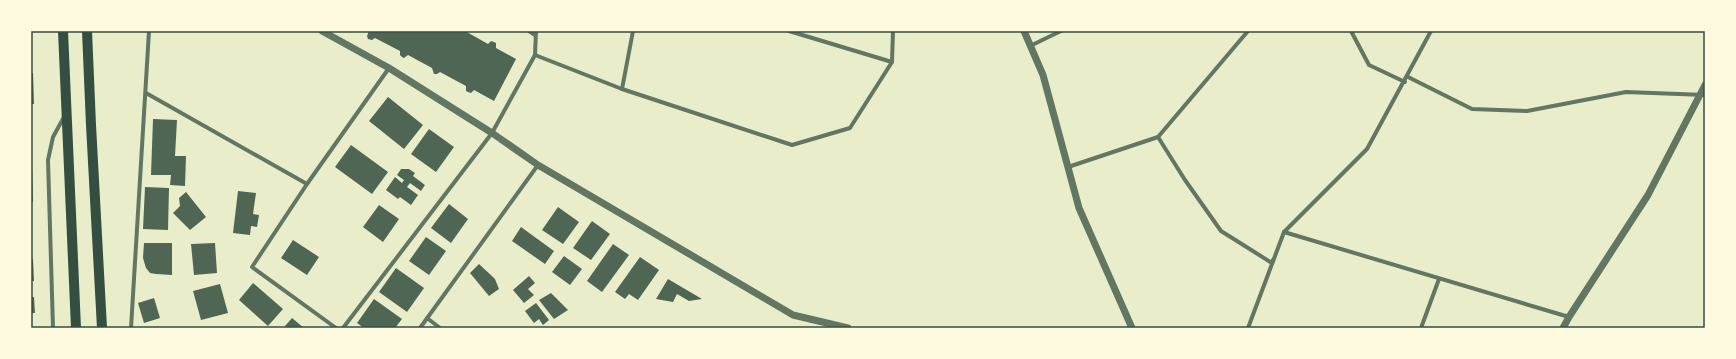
<svg xmlns="http://www.w3.org/2000/svg" width="1736" height="359" font-family="'Archivo Narrow',sans-serif">
<style>
.building{fill:#4f6655}
.lines{fill:none;stroke-linecap:round;stroke-linejoin:round}
.minor{stroke:#617663;stroke-width:4}
.tertiary{stroke:#617663;stroke-width:7}
.trunk{stroke:#344e41;stroke-width:10}
.neatline{fill:none;stroke:#344e41;stroke-width:1.5}
</style>
<rect width="100%" height="100%" fill="#e9edc9"/>
<g class="building">
<path d="M369,31H465L488,44L491,41L494,42L496,43V48L516,59L494,101L474,90L471,93L468,92L466,91V86L440,72L437,74H434L432,68L408,55L404,58L402,57L400,55V51L375,38L372,40L368,39L367,36Z"/>
<path d="M31,73H33L34,104H31Z"/>
<path d="M388,97L423,125L404,149L369,121Z"/>
<path d="M153,119L177,120L175,156H186L185,186L170,185L171,175H151Z"/>
<path d="M429,129L454,147L436,172L411,154Z"/>
<path d="M351,145L388,172L372,194L335,167Z"/>
<path d="M31,168H32L33,202H31Z"/>
<path d="M401,169H409L415,173L413,176L425,185L421,191L410,183L407,187L418,195L411,205L400,197L398,199L386,190L395,177L402,183L404,180L397,175Z"/>
<path d="M145,187L169,188L168,230L143,229Z"/>
<path d="M238,191L256,193L253,214L259,215L257,227L251,226L250,235L233,233Z"/>
<path d="M186,192L206,217L190,230L173,213L180,206L179,198Z"/>
<path d="M449,204L468,219L451,243L431,228Z"/>
<path d="M379,205L399,219L383,242L363,227Z"/>
<path d="M558,207L579,222L563,244L542,230Z"/>
<path d="M592,221L610,234L591,260L573,248Z"/>
<path d="M521,227L554,251L545,264L512,241Z"/>
<path d="M426,237L446,251L429,275L409,261Z"/>
<path d="M293,240L319,257L307,275L281,258Z"/>
<path d="M144,243H172V275L156,274L150,273L146,268L143,258Z"/>
<path d="M215,243L217,273L194,275L191,244Z"/>
<path d="M613,244L629,255L602,292L587,281Z"/>
<path d="M564,256L582,269L570,285L552,272Z"/>
<path d="M640,257L659,270L638,300L629,294L625,299L615,292Z"/>
<path d="M33,259L34,281H31V260Z"/>
<path d="M479,264L495,279L499,289L489,296L470,273Z"/>
<path d="M396,268L424,288L407,312L379,292Z"/>
<path d="M529,276L535,283L528,289L534,295L524,303L513,290Z"/>
<path d="M668,279L702,299L689,301L677,294L673,302L656,299Z"/>
<path d="M253,283L283,309L268,326L239,300Z"/>
<path d="M220,284L228,313L201,320L193,291Z"/>
<path d="M551,293L568,310L554,319L539,300Z"/>
<path d="M31,297H34L35,313H31Z"/>
<path d="M154,298L160,318L144,323L138,303Z"/>
<path d="M374,299L402,319L395,328H364L357,323Z"/>
<path d="M536,303L549,320L543,325L539,319L534,323L525,311Z"/>
<path d="M292,318L304,328H286L285,326Z"/>
</g>
<g class="lines">
<g class="minor">
<path d="M529,31L535,35"/>
<path d="M789,31L892,62"/>
<path d="M1351,31L1369,65L1405,82"/>
<path d="M1030,46L1061,31"/>
<path d="M535,55L622,89L792,145L850,128L892,62L893,31"/>
<path d="M1408,77L1472,109L1527,111L1626,92L1705,95"/>
<path d="M622,89L633,31"/>
<path d="M146,93L307,184"/>
<path d="M1158,137L1185,180L1221,231L1272,263L1273,260"/>
<path d="M1068,167L1158,137L1248,31"/>
<path d="M1284,232L1569,317"/>
<path d="M427,318L440,328"/>
<path d="M53,328L48,160L53,137L64,117"/>
<path d="M131,328L149,31"/>
<path d="M336,328L252,267L307,184L389,68"/>
<path d="M343,328L492,133L535,55L536,31"/>
<path d="M420,328L538,165"/>
<path d="M1248,328L1284,232L1367,149L1431,31"/>
<path d="M1421,328L1439,279"/>
</g>
<g class="tertiary">
<path d="M322,31L389,68L492,133L538,165L793,315L848,328"/>
<path d="M1024,31L1043,75L1079,208L1132,328"/>
<path d="M1563,328L1569,317L1648,195L1705,85"/>
</g>
<g class="trunk">
<path d="M63,31L76,328"/>
<path d="M87,31L91,125L102,328"/>
</g>
</g>
<rect width="1736" height="359" fill="none" stroke="#fefae0" stroke-width="64"/>
<rect x="32" y="32" width="1672" height="295" class="neatline"/>
</svg>
